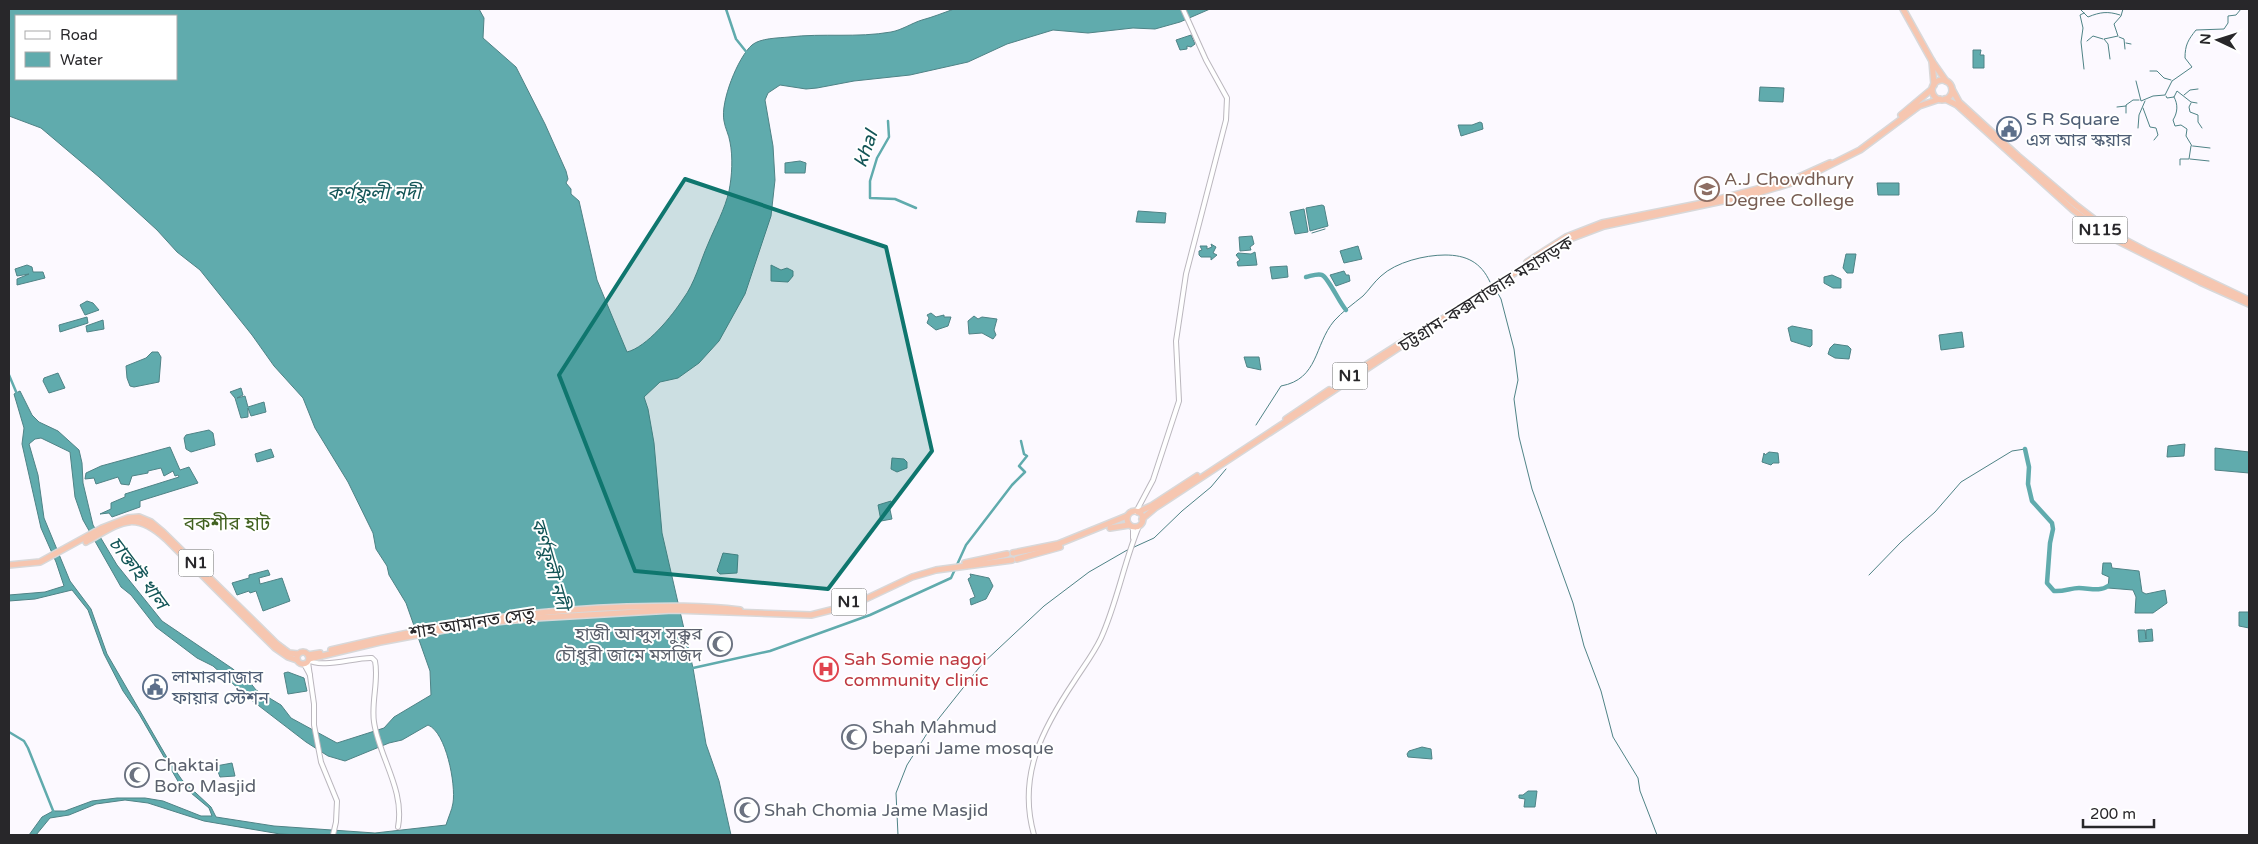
<svg xmlns="http://www.w3.org/2000/svg" width="2258" height="844" font-family="'Varela Round','Noto Sans Bengali',sans-serif">
<style>
.water{fill:#60abad;stroke:#4f8386;fill-rule:evenodd}
.lines{fill:none;stroke-linecap:round;stroke-linejoin:round}
.stream{stroke:#4f8386;stroke-width:1}
.canal{stroke:#60abad;stroke-width:2.5}
.river{stroke:#60abad;stroke-width:4.5}
.secondary-casing{stroke:#bbb7be;stroke-width:6}
.trunk-casing{stroke:#d8d8d9;stroke-width:8}
.secondary{stroke:#fff;stroke-width:4}
.trunk{stroke:#f6c6b0;stroke-width:5}
.marked{fill:#0f766e;fill-opacity:0.2;stroke:#0f766e;stroke-width:4;stroke-linejoin:round}
.labels{text-anchor:middle;dominant-baseline:central;stroke-width:4;stroke-linejoin:round;paint-order:stroke}
.shield{fill:#fff;stroke:#68686a;stroke-width:1}
.shield-label{font-size:16px;font-weight:bold;fill:#28272a}
.service-label{font-size:18px;fill:#4e5e75;stroke:#fff;text-anchor:start}
.education-label{font-size:18px;fill:#785e54;stroke:#fff;text-anchor:start}
.street-label{font-size:18px;fill:#28272a;stroke:#fff}
.worship-label{font-size:18px;fill:#5b616d;stroke:#fff;text-anchor:start}
.health-label{font-size:18px;fill:#be3a42;stroke:#fff;text-anchor:start}
.water-label{font-size:19px;font-style:italic;fill:#135557;stroke:#fff}
.neighbourhood-label{font-size:19px;fill:#426221;stroke:#fff}
</style>
<rect width="100%" height="100%" fill="#fcf9ff"/>
<g class="water">
<path d="M9,9H479L484,18L483,38L516,67L545,124L566,171L568,179L566,183L571,189V194L579,201L597,280L627,352C647,347 672,316 683,299C695,283 700,262 708,244C715,227 725,209 729,191C732,176 733,157 730,142C729,135 725,128 724,121C720,102 738,57 752,45C760,38 779,38 789,37C823,33 857,38 891,32C902,30 912,23 922,20C933,17 943,13 954,9H1210L1180,22L1155,29L1133,28L1088,33L1053,30L1007,44L968,62L910,75L854,81L817,88L806,89L780,85L768,93L765,100L773,146L775,180L771,216L745,294L719,341L699,363L678,378L660,382L644,397L648,409L654,443L662,533L693,668L706,744L719,781L731,835H298L280,834L204,821L148,803L125,800L96,804L69,815L50,818L36,835H29L42,817L53,811H65L92,801L117,798H145L163,801L201,816H212L209,808L179,783L139,714L123,691L104,654L88,610L72,590L35,599L9,601V595L45,592L64,586L56,562L41,528L22,444L24,428L14,394L20,391L32,415L39,422L58,431L79,450L82,463L83,483L93,525L117,565L162,621L233,669L244,679L249,681L256,690L281,705L291,718L337,743L384,728L394,717L431,695L430,671L406,603L389,575L387,566L376,549L373,533L348,482L315,428L303,398L274,366L252,335L200,270L177,252L157,230L99,177L41,128L9,116ZM16,16H176V79H16ZM41,438L70,452L75,497L83,520L121,587L131,595L156,627L197,658L213,666L250,699L306,742L328,756L345,761L389,743L402,740L428,725C446,732 456,784 453,803C452,810 448,818 446,825L375,833L274,826L216,817L211,807L182,780L169,761L107,654L91,609L70,581L44,518L38,475L29,444L35,439Z"/>
<path d="M1191,35L1195,44L1191,47L1187,46V49L1180,50L1176,40Z"/>
<path d="M1973,50H1981L1980,55H1984V68H1973Z"/>
<path d="M1760,87L1784,88L1783,102L1759,101Z"/>
<path d="M1480,122L1482,123L1483,129L1461,136L1458,125H1472Z"/>
<path d="M800,161L806,163L805,173H785V163Z"/>
<path d="M1877,183H1899V195H1878Z"/>
<path d="M1322,205L1324,206L1328,226L1310,231L1306,208Z"/>
<path d="M1304,209L1308,232L1295,234L1290,212Z"/>
<path d="M1138,211L1166,213L1165,223L1136,222Z"/>
<path d="M1252,236L1254,244L1250,247L1251,250L1240,251L1239,237Z"/>
<path d="M1211,244L1216,247L1213,253L1217,255L1211,260V257H1201L1199,255V251L1202,250L1200,246H1207V249L1212,247Z"/>
<path d="M1358,246L1362,259L1344,263L1340,251Z"/>
<path d="M1255,252L1257,265L1238,266L1237,262L1240,260L1236,255L1238,253L1251,254Z"/>
<path d="M1846,254H1856L1853,273H1847L1843,268Z"/>
<path d="M27,265L32,267L33,272H43L45,278L17,285V279L29,274L17,276L15,269Z"/>
<path d="M771,265L781,270L787,268L793,271V276L788,282L771,281Z"/>
<path d="M1287,266L1288,277L1272,279L1270,267Z"/>
<path d="M1344,271L1346,275H1349L1350,281L1336,286L1330,275Z"/>
<path d="M1832,275L1841,279V288H1833L1824,283V277Z"/>
<path d="M87,301L93,303L99,310L85,315L80,305Z"/>
<path d="M931,313L936,317L944,315V317H951L948,326L936,330L927,323L929,318L927,315Z"/>
<path d="M974,316L978,319L982,317L997,319L994,330L996,335L993,339L982,333L969,334L968,321Z"/>
<path d="M87,317L88,323L60,332L59,325Z"/>
<path d="M103,320L104,329L87,332L86,326Z"/>
<path d="M1792,326L1812,330V345L1810,347L1791,341L1788,328Z"/>
<path d="M1962,332L1964,347L1941,350L1939,335Z"/>
<path d="M1834,344L1848,346L1851,349L1849,359L1835,358L1828,354L1830,348Z"/>
<path d="M152,352H158L161,357L159,382L134,387L130,386L127,378L126,366L146,358Z"/>
<path d="M1244,357H1259L1261,370L1247,367Z"/>
<path d="M58,373L65,388L49,393L43,381L44,378Z"/>
<path d="M241,388L243,395L237,398L245,396L248,407L264,402L266,412L251,416L248,408V417L241,418L235,398L230,392Z"/>
<path d="M209,430L213,433L215,445L191,452L186,449L184,438L186,435Z"/>
<path d="M2185,444L2184,456L2167,457L2168,446Z"/>
<path d="M170,447L180,470L189,467L198,483L140,501V507L112,517L109,513L100,514L111,509V503L125,497V494L179,477L178,475L175,476L173,471L164,476L161,468L148,471V473L132,476L129,485L121,484L118,477L96,484L94,478L85,479L86,473L101,466Z"/>
<path d="M2215,448L2249,452V473L2215,470Z"/>
<path d="M271,449L274,457L257,462L255,454Z"/>
<path d="M1769,452L1778,453L1779,463H1773L1771,465L1762,462L1764,453L1765,455Z"/>
<path d="M892,458L904,459L907,462V468L897,472L891,469Z"/>
<path d="M891,501L892,504L889,505L892,519L881,521L878,505Z"/>
<path d="M723,553L738,555L737,573L720,574L717,571Z"/>
<path d="M2103,563H2111L2112,568L2139,571L2142,592L2146,594L2165,590L2167,603L2153,613H2135L2136,597L2133,590L2108,588L2109,577L2102,574Z"/>
<path d="M268,570L270,575L259,578L260,584L282,578L290,601L263,611L256,591L250,593L249,591L237,595L232,583L249,578V575Z"/>
<path d="M970,574L989,578L993,586L986,599L971,605L970,599L975,597L968,579L971,577Z"/>
<path d="M2239,612H2249V628L2239,626Z"/>
<path d="M2152,629L2153,641L2139,642L2138,630H2145L2146,639V630Z"/>
<path d="M288,672L304,678L307,691L288,694L284,673Z"/>
<path d="M1422,747L1431,749L1432,759L1408,757L1407,754L1409,751Z"/>
<path d="M232,763L235,776L220,777L216,766Z"/>
<path d="M1528,791H1537L1535,807H1524L1525,799L1519,798V795H1523Z"/>
</g>
<g class="lines">
<g class="stream">
<path d="M2080,9L2088,17C2100,12 2108,11 2120,15"/>
<path d="M2084,13L2080,15L2083,28L2081,42L2084,69"/>
<path d="M2119,37L2124,39L2125,49"/>
<path d="M2087,41L2093,36L2103,39"/>
<path d="M2126,43L2131,44"/>
<path d="M2110,59L2108,44L2104,39L2118,36L2114,24L2121,16L2123,9"/>
<path d="M2150,71H2157L2164,78L2171,80"/>
<path d="M2136,81L2141,101L2153,96L2165,95L2172,81L2192,67L2185,58C2185,45 2188,40 2196,30L2224,29L2228,23V16L2236,15L2241,9"/>
<path d="M2184,95L2190,90L2198,89"/>
<path d="M2166,96L2167,98L2174,97L2177,91L2191,102L2197,103"/>
<path d="M2174,97C2178,104 2178,112 2173,120L2175,126L2181,125L2187,129L2186,136L2192,146"/>
<path d="M2191,103L2189,107L2190,112L2198,115V122L2202,128"/>
<path d="M2117,107L2126,106"/>
<path d="M2143,108L2150,127L2156,128L2158,135L2154,140"/>
<path d="M2126,113V105L2133,100H2139"/>
<path d="M2138,128L2139,115L2145,101"/>
<path d="M2193,146L2210,148"/>
<path d="M2190,159L2209,161"/>
<path d="M2180,165V159H2189L2191,146"/>
<path d="M1312,233L1325,229"/>
<path d="M1496,290L1501,299L1514,349L1518,380L1514,399L1519,437L1532,489L1573,603L1584,646L1601,691L1613,737L1638,778L1640,791L1657,835"/>
<path d="M1256,425L1281,386C1319,379 1314,345 1334,321C1342,312 1353,304 1363,296C1369,290 1374,282 1381,276C1396,262 1425,255 1445,255C1466,255 1481,262 1490,282"/>
<path d="M1132,548L1154,538L1182,511L1211,487L1226,469"/>
<path d="M1869,575L1901,542L1935,512L1961,482L2012,451L2025,449"/>
<path d="M898,835L896,793L907,765L928,732L982,664L1044,606L1089,572L1129,549"/>
</g>
<g class="canal">
<path d="M726,9L736,39L748,54"/>
<path d="M888,121L889,137L877,158L870,181V198L895,199L916,208"/>
<path d="M9,375L17,394"/>
<path d="M693,668L770,651L870,615L951,578L966,545L1012,485L1025,472L1019,466L1027,456L1024,454L1021,441"/>
<path d="M9,732L24,741L28,748L54,813"/>
</g>
<g class="river">
<path d="M1306,277C1311,276 1318,273 1322,275C1328,277 1340,304 1346,310"/>
<path d="M2025,449L2029,467L2028,484L2032,501L2052,523L2053,529L2050,543L2047,583L2054,591C2063,592 2071,588 2079,588C2089,588 2100,592 2108,586"/>
</g>
<defs>
<g id="secondary">
<path d="M1136,512L1153,480L1179,401L1176,341L1186,274L1226,120L1227,98L1206,60L1183,9"/>
<path d="M1133,527V538"/>
<path d="M309,660C320,669 356,657 372,658L375,661C379,680 371,702 374,722C379,757 405,790 398,827"/>
<path d="M308,662L314,704V725L321,762L337,801L336,822L333,835"/>
<path d="M304,664L310,675"/>
<path d="M1034,835C1017,775 1043,728 1075,680C1084,666 1094,653 1101,638C1117,603 1124,562 1139,526"/>
</g>
<g id="trunk">
<path d="M1903,9L1932,61L1946,81"/>
<path d="M1932,61L1934,85"/>
<circle cx="1942" cy="90" r="10"/>
<path d="M1952,89L1959,102L2018,156L2077,206L2112,233L2146,251L2249,300"/>
<path d="M1945,99L1957,105L2073,210L2110,237L2200,282L2249,304"/>
<path d="M1901,115L1932,89"/>
<path d="M1799,177L1830,163"/>
<path d="M1527,262L1566,237L1602,223L1703,203L1784,182"/>
<path d="M1352,374L1412,336"/>
<path d="M1286,419L1329,390"/>
<circle cx="1135" cy="519" r="8"/>
<path d="M1138,512L1151,506L1197,476"/>
<path d="M1142,519L1155,508L1453,312L1567,240L1604,226L1751,195L1798,181L1860,150L1919,106L1940,99"/>
<path d="M1110,528L1129,525"/>
<path d="M86,542C120,523 133,509 166,539L275,648L288,657L297,660"/>
<path d="M1013,553L1058,544L1127,516"/>
<path d="M1017,559L1060,547"/>
<path d="M965,563L1007,554"/>
<path d="M9,565L40,562L102,528L128,518L139,517L151,522L163,532L277,644L289,653L298,654"/>
<path d="M331,650C428,626 526,610 627,607C665,606 702,605 740,610"/>
<circle cx="303" cy="658" r="6"/>
<path d="M308,655L320,653"/>
<path d="M309,659L380,642L476,624L535,618L673,610L811,615L855,604L912,577L936,570L1012,560"/>
</g>
</defs>
<use href="#secondary" class="secondary-casing"/>
<use href="#trunk" class="trunk-casing"/>
<use href="#secondary" class="secondary"/>
<use href="#trunk" class="trunk"/>
</g>
<path class="marked" d="M685,179L886,247L932,451L828,589L635,571L559,375Z"/>
<defs>
<symbol id="civic-ring" viewBox="-11 -11 22 22"><circle r="9.5" fill="#fff" stroke="#5c6f8a" stroke-width="1.5"/><path d="M-.6-6.5H3V-4.5H.6V-3L4-1V1h2V6H-6V1h2V-1L-.6-3ZM-1.2 2.5V6h2.4V2.5Z" fill="#5c6f8a"/></symbol>
<symbol id="university-ring" viewBox="-11 -11 22 22"><circle r="9.5" fill="#fff" stroke="#8d6e63" stroke-width="1.5"/><path d="M0-5L7-2L0 1L-7-2ZM-4 1L0 2.5L4 1V4Q0 6-4 4Z" fill="#8d6e63"/></symbol>
<symbol id="mosque-ring" viewBox="-11 -11 22 22"><circle r="9.5" fill="#fff" stroke="#6b7280" stroke-width="1.5"/><path d="M3.5-4.9A6 6 0 1 0 3.5 4.9A5 5 0 1 1 3.5-4.9Z" fill="#6b7280"/></symbol>
<symbol id="hospital-ring" viewBox="-11 -11 22 22"><circle r="9.5" fill="#fff" stroke="#e0444e" stroke-width="1.5"/><path d="M-5-5h3v3.5h4V-5h3V5h-3V1.5h-4V5h-3Z" fill="#e0444e"/></symbol>
</defs>
<g fill-rule="evenodd">
<use href="#civic-ring" x="1995" y="115" width="28" height="28"/>
<use href="#university-ring" x="1693" y="175" width="28" height="28"/>
<use href="#mosque-ring" x="706" y="630" width="28" height="28"/>
<use href="#hospital-ring" x="812" y="655" width="28" height="28"/>
<use href="#civic-ring" x="141" y="673" width="28" height="28"/>
<use href="#mosque-ring" x="840" y="723" width="28" height="28"/>
<use href="#mosque-ring" x="123" y="761" width="28" height="28"/>
<use href="#mosque-ring" x="733" y="796" width="28" height="28"/>
</g>
<g class="labels">
<g class="shield">
<rect x="2072.5" y="216.5" width="55" height="27" rx="4"/>
<rect x="1332.5" y="362.5" width="35" height="27" rx="4"/>
<rect x="178.5" y="549.5" width="35" height="27" rx="4"/>
<rect x="831.5" y="588.5" width="35" height="27" rx="4"/>
</g>
<g class="shield-label">
<text x="2100" y="230">N115</text>
<text x="1350" y="376">N1</text>
<text x="196" y="563">N1</text>
<text x="849" y="602">N1</text>
</g>
<g class="service-label">
<text x="2026" y="119">S R Square<tspan x="2026" dy="21">এস আর স্কয়ার</tspan></text>
<text x="172" y="677">লামারবাজার<tspan x="172" dy="21">ফায়ার স্টেশন</tspan></text>
</g>
<g class="education-label">
<text x="1724" y="179">A.J Chowdhury<tspan x="1724" dy="21">Degree College</tspan></text>
</g>
<g class="street-label">
<text transform="translate(1486 294) rotate(-32)">চট্টগ্রাম-কক্সবাজার মহাসড়ক</text>
<text transform="translate(472 623) rotate(-9)">শাহ আমানত সেতু</text>
</g>
<g class="worship-label">
<text x="702" y="634" text-anchor="end">হাজী আব্দুস সুক্কুর<tspan x="702" dy="21">চৌধুরী জামে মসজিদ</tspan></text>
<text x="872" y="727">Shah Mahmud<tspan x="872" dy="21">bepani Jame mosque</tspan></text>
<text x="154" y="765">Chaktai<tspan x="154" dy="21">Boro Masjid</tspan></text>
<text x="764" y="810">Shah Chomia Jame Masjid</text>
</g>
<g class="health-label">
<text x="844" y="659">Sah Somie nagoi<tspan x="844" dy="21">community clinic</tspan></text>
</g>
<g class="water-label">
<text transform="translate(866 149) rotate(-71)">khal</text>
<text x="374" y="193">কর্ণফুলী নদী</text>
<text transform="translate(550 564) rotate(74)">কর্ণফুলী নদী</text>
<text transform="translate(138 573) rotate(53)">চাক্তাই খাল</text>
</g>
<g class="neighbourhood-label">
<text x="227" y="524">বকশীর হাট</text>
</g>
</g>
<rect width="2258" height="844" fill="none" stroke="#28272a" stroke-width="20"/>
<rect x="15" y="15" width="162" height="65" fill="#ffffff" stroke="#a9a9aa"/>
<rect x="25" y="31" width="25" height="8" fill="#ffffff" stroke="#a9a9aa"/>
<text x="60" y="40" font-size="15" fill="#28272a">Road</text>
<rect x="25" y="52" width="25" height="15" fill="#60abad" stroke="#a9a9aa"/>
<text x="60" y="65" font-size="15" fill="#28272a">Water</text>
<g transform="translate(2218 40) rotate(274)" stroke="#ffffff" stroke-width="4" paint-order="stroke">
<path d="M0-4L9 19L0 12L-9 19Z" fill="#28272a"/>
<text y="-8" font-size="14" font-weight="bold" text-anchor="middle" fill="#28272a">N</text>
</g>
<path d="M2083 819v8h71v-8" fill="none" stroke="#28272a" stroke-width="2.5"/>
<text x="2090" y="819" font-size="15" fill="#28272a" stroke="#ffffff" stroke-width="4" paint-order="stroke">200 m</text>
</svg>
